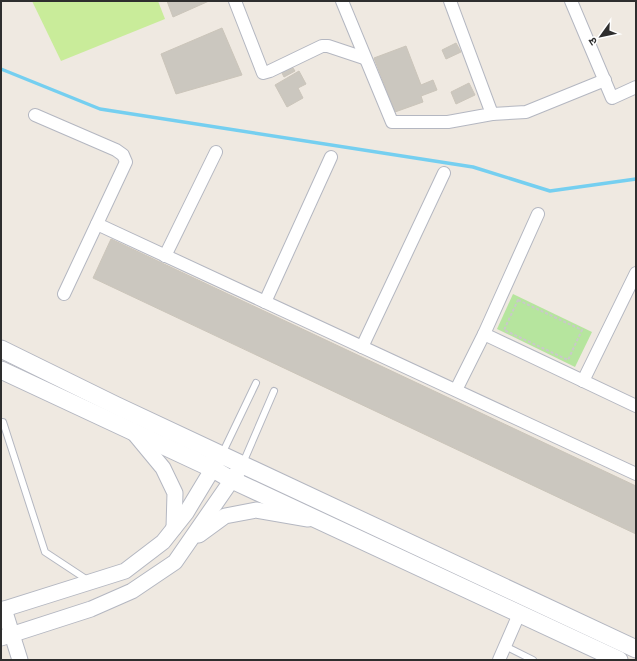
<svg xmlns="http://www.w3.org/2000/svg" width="637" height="661" font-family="Manrope,'Noto Sans Devanagari',sans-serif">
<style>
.green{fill:#b6e59e}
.pitch{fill:#c9ec9a}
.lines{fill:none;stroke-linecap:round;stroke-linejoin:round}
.stream{stroke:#75cff0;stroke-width:3.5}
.building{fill:#cbc7bf;stroke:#cbc5ba}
.service-casing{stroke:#b4b7c1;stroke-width:8}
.minor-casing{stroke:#b4b7c1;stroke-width:14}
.tertiary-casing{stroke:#b4b7c1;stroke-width:17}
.secondary-casing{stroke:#b4b7c1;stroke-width:19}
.path{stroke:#c9c9c9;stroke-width:2;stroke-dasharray:3 2;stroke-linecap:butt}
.service{stroke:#fff;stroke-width:6}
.minor{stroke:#fff;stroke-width:12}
.tertiary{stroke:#fff;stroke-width:15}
.secondary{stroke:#fff;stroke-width:17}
</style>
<rect width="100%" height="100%" fill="#efe9e1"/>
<path class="green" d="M513,294L592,332L575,367L497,329Z"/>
<path class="pitch" d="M32,1H158L165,19L61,61Z"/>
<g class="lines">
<path class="stream" d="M1,69L100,109L473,167L550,191L636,179"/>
</g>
<g class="building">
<path d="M167,1H209L173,17Z"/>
<path d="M222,28L242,75L176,94L161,54Z"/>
<path d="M456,43L461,52L446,59L442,50Z"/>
<path d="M406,46L421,85L433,80L437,90L421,96L423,102L395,112L374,58Z"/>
<path d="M291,65L295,71L284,77L281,71Z"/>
<path d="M299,71L306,84L298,88L303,98L287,107L275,85Z"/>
<path d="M469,83L475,95L456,104L451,92Z"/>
<path d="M111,239L636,486V534L93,278Z"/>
</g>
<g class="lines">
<defs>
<g id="service">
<path d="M1,422H3L45,552L89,581"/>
<path d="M222,454L256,383"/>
<path d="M243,463L274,391"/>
<path d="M505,646L533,660"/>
</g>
<g id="minor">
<path d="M235,1L263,73L270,71L322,46H328L364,58"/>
<path d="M342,1L392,122H448L492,114L450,1"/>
<path d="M571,1L612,98L636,87"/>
<path d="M492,114L526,112L605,80"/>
<path d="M35,115L116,150L123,155L126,162L64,294"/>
<path d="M97,224L636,474"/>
<path d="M165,256L216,152"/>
<path d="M265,302L331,157"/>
<path d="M484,334L636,406"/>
<path d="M362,347L444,173"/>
<path d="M583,381L636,273"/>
<path d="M456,390L484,334L538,214"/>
<path d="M499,660L519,614"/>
</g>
<g id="tertiary">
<path d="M134,433L163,468L175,493L174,528"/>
<path d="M199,535L225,516L256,510L308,519"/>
<path d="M4,609L20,660"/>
<path d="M1,610L125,571L163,542L186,513L218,460"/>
<path d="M1,638L91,609L132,591L175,562L238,471"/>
</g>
<g id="secondary">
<path d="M1,349L115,405L636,649"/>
<path d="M1,370L213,469L232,480L619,660"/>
</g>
</defs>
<use href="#service" class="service-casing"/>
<use href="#minor" class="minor-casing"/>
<use href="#tertiary" class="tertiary-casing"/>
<use href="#secondary" class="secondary-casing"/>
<path class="path" d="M518,300L582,330L568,360L504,330Z"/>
<use href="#service" class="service"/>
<use href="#minor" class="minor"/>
<use href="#tertiary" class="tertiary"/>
<use href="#secondary" class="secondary"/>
</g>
<rect width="637" height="661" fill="none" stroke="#2e2e2e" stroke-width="4"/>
<g transform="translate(601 36) rotate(237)" stroke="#ffffff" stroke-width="3" paint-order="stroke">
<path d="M0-3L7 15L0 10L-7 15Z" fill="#2e2e2e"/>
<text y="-6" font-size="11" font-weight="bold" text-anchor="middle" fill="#2e2e2e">उ</text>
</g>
</svg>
